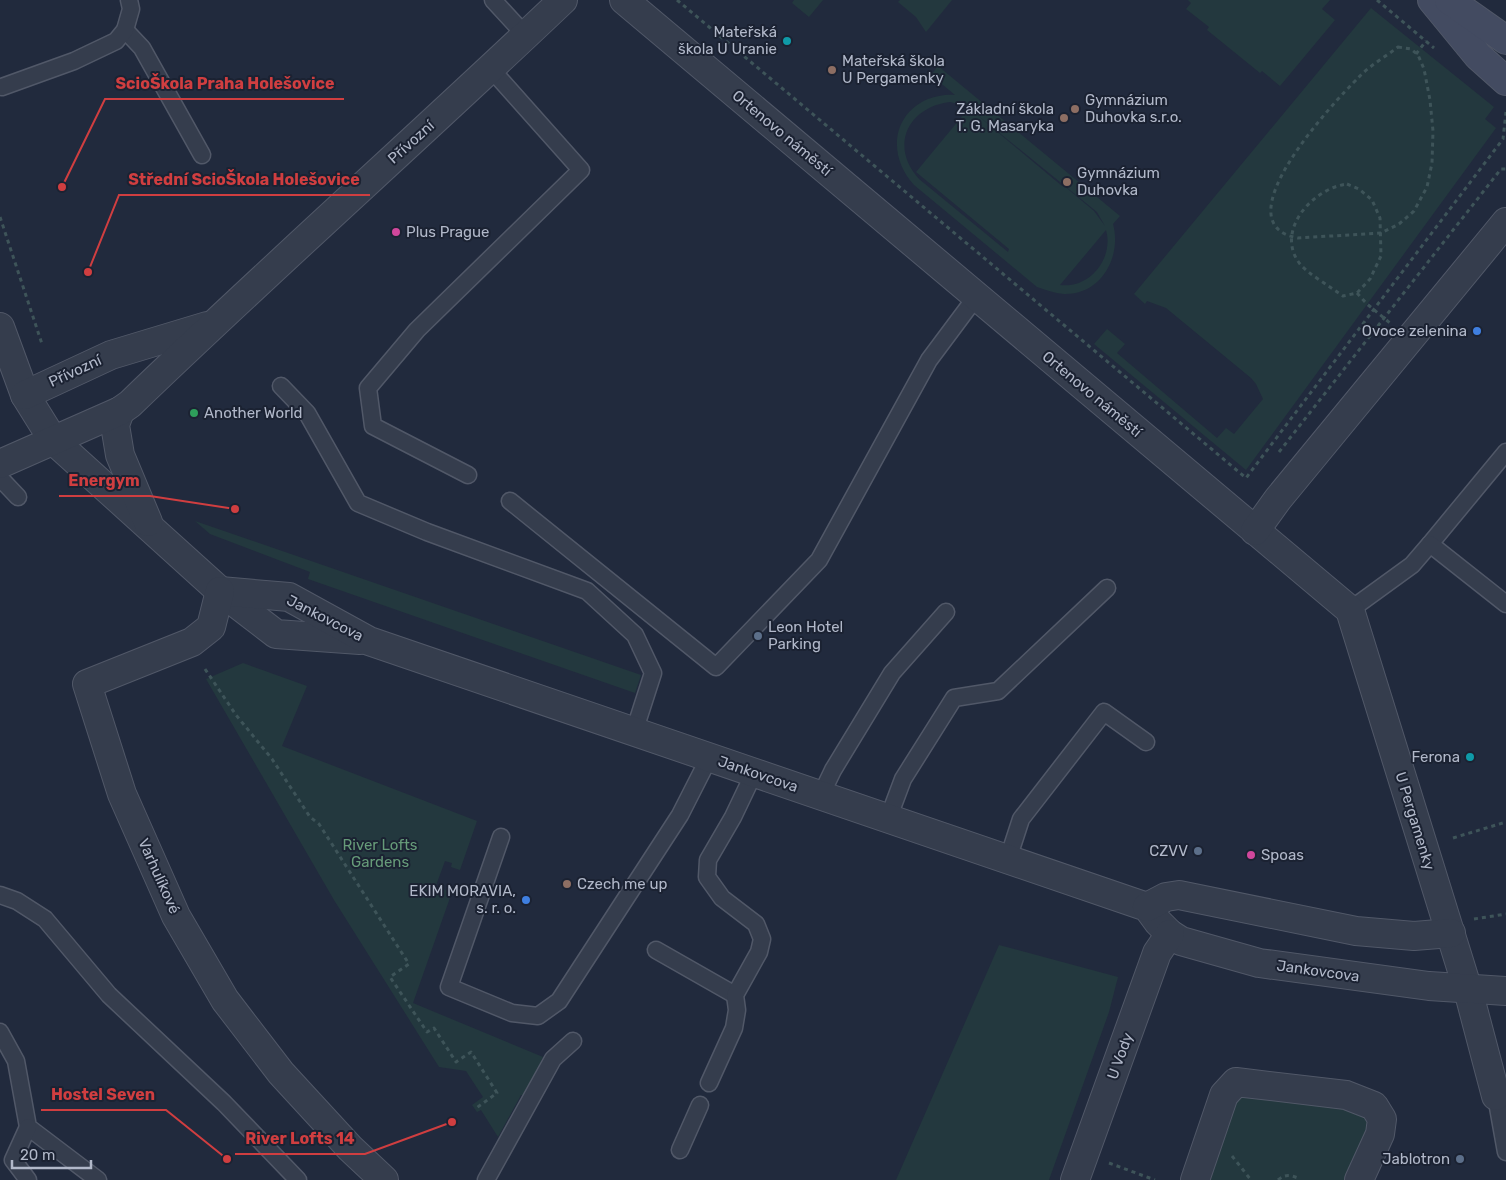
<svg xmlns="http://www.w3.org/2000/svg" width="1506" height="1180" font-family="Rubik,sans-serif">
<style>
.green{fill:#23383e;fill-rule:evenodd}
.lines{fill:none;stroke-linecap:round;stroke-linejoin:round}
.lane-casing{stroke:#515868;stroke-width:19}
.street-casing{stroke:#515868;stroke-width:30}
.secondary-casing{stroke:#515868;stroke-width:30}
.path{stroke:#3e5459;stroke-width:3;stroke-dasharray:4 4;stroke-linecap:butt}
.lane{stroke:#353d4d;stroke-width:16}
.street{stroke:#353d4d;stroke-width:28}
.secondary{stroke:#434b61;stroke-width:28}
.culture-dot{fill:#0f9aa8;stroke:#1b2232;stroke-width:2}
.education-dot{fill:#8d6e63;stroke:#1b2232;stroke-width:2}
.hotel-dot{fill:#d1479c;stroke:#1b2232;stroke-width:2}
.shop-dot{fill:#3f7fe0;stroke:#1b2232;stroke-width:2}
.leisure-dot{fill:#2e9e5b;stroke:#1b2232;stroke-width:2}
.service-dot{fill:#5c6f8a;stroke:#1b2232;stroke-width:2}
.labels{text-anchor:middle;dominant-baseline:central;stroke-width:4;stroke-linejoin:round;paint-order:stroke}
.poi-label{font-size:15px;fill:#b1b8c9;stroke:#1b2232;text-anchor:start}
.street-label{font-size:15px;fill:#b1b8c9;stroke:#1b2232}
.park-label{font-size:15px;fill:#669b79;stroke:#1b2232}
.leader{fill:none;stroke:#d03e40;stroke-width:2}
.callout-dot{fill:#d03e40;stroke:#1b2232;stroke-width:2}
.callout-label{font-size:16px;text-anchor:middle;font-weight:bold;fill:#d03e40;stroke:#1b2232;stroke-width:4;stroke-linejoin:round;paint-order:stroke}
</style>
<rect width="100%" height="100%" fill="#212a3d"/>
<g class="green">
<path d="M794,0H823L809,17L792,3Z"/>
<path d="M900,0H952L926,32L916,17L898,2Z"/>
<path d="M1188,0H1330L1322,9L1335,20L1280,86L1262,71L1260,73L1207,30L1209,27L1186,9L1191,3Z"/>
<path d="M1371,8L1494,107L1485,119L1496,128L1246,470L1094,344L1107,329L1125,344L1117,353L1217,438L1226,428L1234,434L1263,399L1256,384L1251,378L1166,308L1147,301L1145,304L1134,294Z"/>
<path d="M938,66L1120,216L1113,224C1122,257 1101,295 1064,294C1054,293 1046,290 1037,287L914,185C888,157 891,115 928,99C937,96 946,94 955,95L931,75ZM950,102L963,105L969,108L916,172L1009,249L1008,252L919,179C889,146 908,107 950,102ZM970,109L1097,212L1105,226L1094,211L1063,185L1062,186ZM1106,230C1114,258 1090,289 1060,285Z"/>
<path d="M195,521L641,675L635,693L308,579L310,572L210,534Z"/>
<path d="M243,663L307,686L282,746L477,821L460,870L451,867L452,863L445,861L434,891L441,893L443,889L452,892L413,1003L543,1057L527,1097L521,1095L498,1137L481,1110L477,1112L472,1105L483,1097L466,1071L439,1067L334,900L206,679Z"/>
<path d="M999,945L1118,977L1109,1012L1049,1180H896Z"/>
<path d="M1226,1072L1295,1085L1381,1098L1367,1180H1187Z"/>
</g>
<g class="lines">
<defs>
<g id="lane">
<path d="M493,0L526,36"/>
<path d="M125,30L142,48L202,155"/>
<path d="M2,87L74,61L116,41L125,30L131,9L129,0"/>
<path d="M281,386L307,413L358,503L427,532L587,591L635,635L653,673L634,732"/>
<path d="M468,475L373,426L368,388L417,330L581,170L491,69"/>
<path d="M0,478L18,497"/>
<path d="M510,501L716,667L819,560L929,360L976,297"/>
<path d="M1430,544L1506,452"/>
<path d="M1350,610L1412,565L1430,544L1506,604"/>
<path d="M821,795L833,770L892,673L946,612"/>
<path d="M888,819L903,779L954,698L998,691L1107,588"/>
<path d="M501,837L449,987L512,1013L538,1016L559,1001L680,815L709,758"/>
<path d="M1008,859L1021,819L1104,712L1146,742"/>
<path d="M0,895L17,901L45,919L109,995L224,1103L298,1180"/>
<path d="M656,950L735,995"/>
<path d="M0,1032L16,1061L28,1127L98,1180"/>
<path d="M709,1083L734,1028L737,1010L735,995L759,952L762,939L756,924L722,898L707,877L708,860L733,817L754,773"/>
<path d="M1496,1096L1506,1152"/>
<path d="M680,1150L700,1105"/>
<path d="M28,1180L13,1160L28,1127"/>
<path d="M486,1180L553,1059L573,1041"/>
</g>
<g id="street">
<path d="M624,0L1350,610L1468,990L1496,1096"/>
<path d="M0,327L25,395L53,440L220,591L276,634L360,640"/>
<path d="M25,395L111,355L207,326"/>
<path d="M120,411L115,425L120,455L148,522"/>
<path d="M0,464L120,411L130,404C272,267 420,136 563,0"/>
<path d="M1255,531L1278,499L1506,222"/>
<path d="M220,591L289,597L369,641L1147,907L1158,922L1170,934L1181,941L1259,963L1429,986L1506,991"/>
<path d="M220,591L211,627L192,642L87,684L122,794L176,916L225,1000L281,1073L350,1148L384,1180"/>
<path d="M1147,907L1166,897L1179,895L1356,931L1414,936L1451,933"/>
<path d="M1075,1180L1157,953L1170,934"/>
<path d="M1195,1180L1224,1095L1236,1082L1346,1095L1374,1106L1382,1119L1380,1134L1359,1180"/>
</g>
<g id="secondary">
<path d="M1432,0L1478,56L1506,81"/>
<path d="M1449,0L1506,40"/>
</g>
</defs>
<use href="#lane" class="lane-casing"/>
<use href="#street" class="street-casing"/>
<use href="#secondary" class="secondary-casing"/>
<g class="path">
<path d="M677,0L1246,478L1503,139L1506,112"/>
<path d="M1377,0L1434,48"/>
<path d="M1398,47L1411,49L1418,55L1424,69L1430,100L1433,131L1432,163L1427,187L1414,211L1399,224L1381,233L1298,238C1219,224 1335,101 1358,78C1369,66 1385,57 1398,47Z"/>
<path d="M1416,54L1426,41"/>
<path d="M1347,184L1359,189L1372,200L1380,218L1381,256L1370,279L1357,293L1343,296C1332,288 1307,273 1300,264C1274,231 1313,188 1347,184Z"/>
<path d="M0,217L42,344"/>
<path d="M1357,293L1367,304L1390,323"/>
<path d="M1279,452L1501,169H1506"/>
<path d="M205,669L236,715L272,759L310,817L319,824L409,964L390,977L427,1032L434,1028L456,1062L471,1052L497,1093L475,1109"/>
<path d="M1453,838L1506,822"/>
<path d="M1474,919L1506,914"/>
<path d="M1232,1156L1251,1180"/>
<path d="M1109,1163L1155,1180"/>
<path d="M1278,1180C1285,1174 1290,1175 1298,1178L1299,1180"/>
</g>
<use href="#lane" class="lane"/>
<use href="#street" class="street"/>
<use href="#secondary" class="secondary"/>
</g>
<g class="culture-dot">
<circle cx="787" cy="41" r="5"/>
<circle cx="1470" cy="757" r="5"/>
</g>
<g class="education-dot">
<circle cx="832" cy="70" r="5"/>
<circle cx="1075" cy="109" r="5"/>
<circle cx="1064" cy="118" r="5"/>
<circle cx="1067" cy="182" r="5"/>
<circle cx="567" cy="884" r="5"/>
</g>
<g class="hotel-dot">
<circle cx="396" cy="232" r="5"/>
<circle cx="1251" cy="855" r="5"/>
</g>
<g class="shop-dot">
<circle cx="1477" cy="331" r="5"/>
<circle cx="526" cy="900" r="5"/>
</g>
<circle class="leisure-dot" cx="194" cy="413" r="5"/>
<g class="service-dot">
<circle cx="758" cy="636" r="5"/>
<circle cx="1198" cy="851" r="5"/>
<circle cx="1460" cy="1159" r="5"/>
</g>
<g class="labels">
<g class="poi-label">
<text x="777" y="32" text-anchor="end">Mateřská<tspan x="777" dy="17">škola U Uranie</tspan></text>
<text x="842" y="61">Mateřská škola<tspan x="842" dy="17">U Pergamenky</tspan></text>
<text x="1085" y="100">Gymnázium<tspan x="1085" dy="17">Duhovka s.r.o.</tspan></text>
<text x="1054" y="109" text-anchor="end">Základní škola<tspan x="1054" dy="17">T. G. Masaryka</tspan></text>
<text x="1077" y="173">Gymnázium<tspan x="1077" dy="17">Duhovka</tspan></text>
<text x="406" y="232">Plus Prague</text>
<text x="1467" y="331" text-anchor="end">Ovoce zelenina</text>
<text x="204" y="413">Another World</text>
<text x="768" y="627">Leon Hotel<tspan x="768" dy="17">Parking</tspan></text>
<text x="1460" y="757" text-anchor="end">Ferona</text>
<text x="1188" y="851" text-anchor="end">CZVV</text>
<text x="1261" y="855">Spoas</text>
<text x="577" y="884">Czech me up</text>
<text x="516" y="891" text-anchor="end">EKIM MORAVIA,<tspan x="516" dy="17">s. r. o.</tspan></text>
<text x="1450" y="1159" text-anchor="end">Jablotron</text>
</g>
<g class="street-label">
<text transform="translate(782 133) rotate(40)">Ortenovo náměstí</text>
<text transform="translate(411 142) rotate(-42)">Přívozní</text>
<text transform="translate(75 371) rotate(-25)">Přívozní</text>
<text transform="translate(1092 394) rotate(40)">Ortenovo náměstí</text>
<text transform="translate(325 618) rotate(27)">Jankovcova</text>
<text transform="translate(758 774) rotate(19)">Jankovcova</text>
<text transform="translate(1415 821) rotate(73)">U Pergamenky</text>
<text transform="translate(159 876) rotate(66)">Varhulíkové</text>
<text transform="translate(1318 971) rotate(8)">Jankovcova</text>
<text transform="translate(1120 1056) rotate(-70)">U Vody</text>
</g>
<g class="park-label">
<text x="380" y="845">River Lofts<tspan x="380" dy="17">Gardens</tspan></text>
</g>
</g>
<path class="leader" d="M62 187L105 99H344M88 272L119 195H370M235 509L150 496H59M227 1159L166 1110H41M452 1122L365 1154H235"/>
<g class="callout-dot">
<circle cx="62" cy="187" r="5"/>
<circle cx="88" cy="272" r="5"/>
<circle cx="235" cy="509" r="5"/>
<circle cx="227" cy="1159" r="5"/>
<circle cx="452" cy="1122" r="5"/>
</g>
<g class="callout-label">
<text x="225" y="89">ScioŠkola Praha Holešovice</text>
<text x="244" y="185">Střední ScioŠkola Holešovice</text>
<text x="104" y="486">Energym</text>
<text x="103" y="1100">Hostel Seven</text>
<text x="300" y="1144">River Lofts 14</text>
</g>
<path d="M12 1160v8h79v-8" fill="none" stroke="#b1b8c9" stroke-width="2.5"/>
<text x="20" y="1160" font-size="15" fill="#b1b8c9" stroke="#1b2232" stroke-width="4" paint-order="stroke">20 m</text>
</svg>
